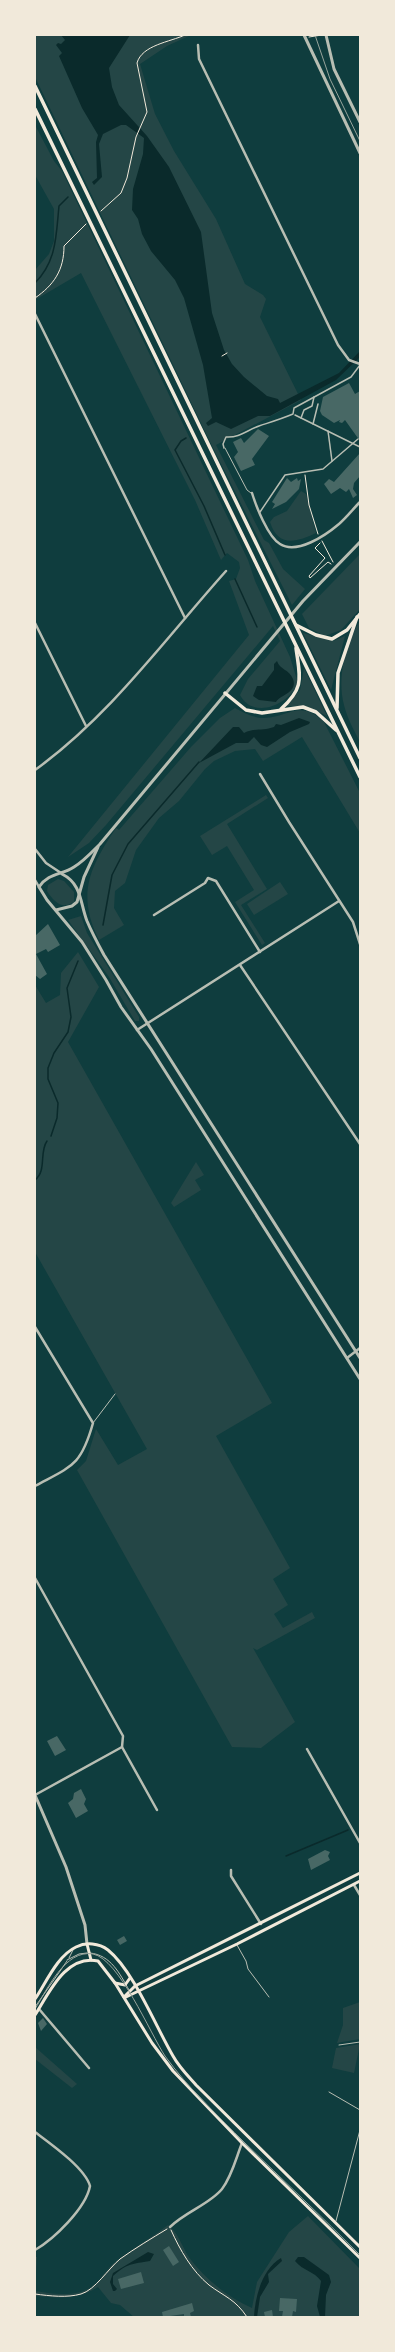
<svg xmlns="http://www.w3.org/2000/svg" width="395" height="2352" font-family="'Open Sans',sans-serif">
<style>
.green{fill:#244646}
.water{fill:#0a2a2b}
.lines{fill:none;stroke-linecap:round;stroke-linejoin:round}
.stream{stroke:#0a2a2b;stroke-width:1.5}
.building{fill:#486865}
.path{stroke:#f1e9da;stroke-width:1}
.service{stroke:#b8beb3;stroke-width:1}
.pedestrian{stroke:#b8beb3;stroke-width:1.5}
.minor{stroke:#b8beb3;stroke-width:2.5}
.tertiary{stroke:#b8beb3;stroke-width:3}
.secondary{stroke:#f1e9da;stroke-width:3}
.primary{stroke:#f1e9da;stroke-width:3.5}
.tram{stroke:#97a49c;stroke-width:1}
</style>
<rect width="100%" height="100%" fill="#0f3d3e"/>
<g class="green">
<path d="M35,35H191L167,46L140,64L155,114L174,151L216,219L245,284L263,295L266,299L260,317L301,400L216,445L264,540L269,543L283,569L305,589L292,605L212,446L35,77Z"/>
<path d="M35,125L54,161L62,171L248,560L255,581L290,657L298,683C289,705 253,720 240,695L248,679L280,641L273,626L106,825L89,843L68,857L249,635L229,581L236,579L240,568L239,562L227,553L221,560L195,500L81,273L35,300V270L49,254L54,241V209L35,175Z"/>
<path d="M301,491L306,494L316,533C297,542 278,548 270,522L274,517L287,511Z"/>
<path d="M360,554V609L341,630L325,636L309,628L302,614Z"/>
<path d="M360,621V742C354,730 347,718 344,705C337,677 345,645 360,621Z"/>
<path d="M303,633L333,641L345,636L331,690Z"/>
<path d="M304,668L327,716L306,706H286L300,690Z"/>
<path d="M235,708C244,713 253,718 264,718C291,717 299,699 324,722L360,793V833L302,737L263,761L255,749L235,751L214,761L205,769L179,801L159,818L136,850L125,883L115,891L114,908L124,925L99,940C76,894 90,867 116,828L119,830L191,747L220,718Z"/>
<path d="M266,795L268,798L227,824L267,889L241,905L265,943L262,945L235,902L254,890L227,846L212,855L200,836Z"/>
<path d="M58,879L64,881L74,892V902C62,910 54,902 47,891L48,885Z"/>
<path d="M280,882L288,894L254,915L247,904Z"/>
<path d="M81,916L87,933L139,1017V1021H135L109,977L68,920Z"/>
<path d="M78,952L99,987L68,1042L272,1403L216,1436L290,1568L273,1579L288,1605L274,1614L283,1628L312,1612L315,1618L257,1650L253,1648L295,1722L261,1748L232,1747L77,1470L86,1461L96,1429L118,1465L147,1449L35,1252V985L46,1003L60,995L61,973Z"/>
<path d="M196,1162L204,1175L195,1180L201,1190L174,1207L171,1203Z"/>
<path d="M360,2002V2039L337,2043L343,2025V2008Z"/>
<path d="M360,2044L354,2073L332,2068L336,2048Z"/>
<path d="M35,2047L77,2084L72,2088L35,2059Z"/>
<path d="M308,2216L360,2269V2317H134L120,2305L111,2303L98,2287C78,2300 58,2298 35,2296V2257H37L35,2291C51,2294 75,2297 90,2288C99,2283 105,2271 113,2264C130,2250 150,2239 168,2225C177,2231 182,2246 188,2256C204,2278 227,2297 252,2308L257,2282L289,2232Z"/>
</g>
<g class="water">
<path d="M61,35H130L109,68L112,87L119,105L147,136L169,167L201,232L212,313L224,350L232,364L244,377L267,396L278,399L280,403L339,373L360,351V357L336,380L270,416H258L231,429L216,422L208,426L206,423L212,418L203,365L184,298L175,280L151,251L142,234L138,219L132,210L133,189L143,154L144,138L126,125H121L103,134L99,144L102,177L94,185L92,182L97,178L96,142L98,135L82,108L59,56L62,53L56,45L58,43L61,44L65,40Z"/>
<path d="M277,661C280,670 289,669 293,679C298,693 279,695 276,702L259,700L253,696L257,686H262L274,670V664Z"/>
<path d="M299,718L310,722L309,724L290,732L267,747L261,745L254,737L248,743H236L199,763L233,727H239L244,733C254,728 263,731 274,727L276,724L281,725Z"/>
<path d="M148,2252L154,2254L150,2261C132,2264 128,2263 113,2276V2284L117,2289L115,2291H113L110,2282L113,2273Z"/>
<path d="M298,2257H304L329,2275L331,2282L326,2295L325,2317H320L317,2306L321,2281C314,2271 303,2271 295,2261Z"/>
<path d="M281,2258L282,2261L268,2274L269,2282L260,2297L257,2317H254C255,2297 262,2269 281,2258Z"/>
</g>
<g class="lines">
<g class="stream">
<path d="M35,283C57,261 56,235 59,206L68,197"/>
<path d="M186,438L181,441L175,450L204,506L225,555"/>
<path d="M235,579L257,627"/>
<path d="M103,925L112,875L128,844L199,762"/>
<path d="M51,1136L57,1118L58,1103L48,1079V1068L54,1053L68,1032L71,1017L67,988L78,961"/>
<path d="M35,1180C47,1171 39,1152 47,1141"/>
<path d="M286,1856L348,1830"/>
</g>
</g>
<g class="building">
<path d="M349,383L355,394L360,391V441L345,420L342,423L339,422L340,420L334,423L322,415L320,411L323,397Z"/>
<path d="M258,429L269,436L252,459L255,465L241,471L234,457L238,452L233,442L241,438L244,443Z"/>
<path d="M360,453V476L354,483L353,489L357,495L353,498L349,489L346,492L340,488L331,494L324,484L329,479L334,482Z"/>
<path d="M287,478L291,482L297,478L298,481L301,479L299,489L286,502L272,509L275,504L272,502Z"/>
<path d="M48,924L60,945L48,952L46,949L36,954L47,974L40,979L35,975V936Z"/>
<path d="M57,1736L66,1750L55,1756L47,1741Z"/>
<path d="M81,1789L86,1799L84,1804L88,1811L76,1818L68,1803L73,1799L74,1793Z"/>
<path d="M325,1850L330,1852L328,1856L330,1860L311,1870L308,1859Z"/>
<path d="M124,1936L127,1941L120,1945L117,1940Z"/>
<path d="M43,2018L47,2024L41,2031L38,2023Z"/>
<path d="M169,2246L179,2262L173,2266L163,2250Z"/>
<path d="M141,2272L144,2283L121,2289L118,2279Z"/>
<path d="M280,2298L297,2299L296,2312L293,2311L292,2317H282L283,2311H279Z"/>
<path d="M192,2303L194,2311L190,2313L191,2317H184V2314L163,2317L162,2312Z"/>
<path d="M272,2310L273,2317H265L264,2312Z"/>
</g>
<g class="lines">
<g class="path">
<path d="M309,37L322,35"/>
<path d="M101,211L121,193L127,178L136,137L147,112L137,63C142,45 170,42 185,35"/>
<path d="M35,298C54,285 64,270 64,246L86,224"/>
<path d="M222,356L227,353"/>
<path d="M305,475L309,505L318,534"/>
<path d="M322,541L333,562"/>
<path d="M320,543L315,548L325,558L309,576L310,578L328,562L331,564"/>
<path d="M171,2230C180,2250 192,2271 209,2285C225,2297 235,2299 247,2317"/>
<path d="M35,2294C50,2296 67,2298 81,2294C95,2290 108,2269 120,2259C134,2249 152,2238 167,2229"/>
</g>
<g class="service">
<path d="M225,448L247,490L251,493"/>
<path d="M93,1423L115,1394"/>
<path d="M237,1945L246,1961L248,1969L269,1997"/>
<path d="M90,1953C111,1955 120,1974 129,1990"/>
<path d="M69,1958L73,1950"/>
<path d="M67,1960L79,1954L87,1953"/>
<path d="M35,2007L67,1961"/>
<path d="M339,2045L360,2042"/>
<path d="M329,2092L360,2110"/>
<path d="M336,2221L360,2130"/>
</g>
<g class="pedestrian">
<path d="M295,415L360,447"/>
<path d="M301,418L304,410L312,406L314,397"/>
<path d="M313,424L318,404"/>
<path d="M328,431L332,461"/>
<path d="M224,448L223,444L226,437C240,438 247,430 259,426C271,422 281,419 293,414L294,408L351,377L360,365"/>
<path d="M260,512L285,475L323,469L358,439"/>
</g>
<g class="minor">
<path d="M198,45L199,59L338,345L349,360L360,364"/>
<path d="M35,314L185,618"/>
<path d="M252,493C256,506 268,537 280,544C297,555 326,535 339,524C347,517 353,509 360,502"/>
<path d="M35,623L86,726"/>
<path d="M35,770C110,716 165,639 226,571"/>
<path d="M260,774L289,822L353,922L360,944"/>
<path d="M35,849L46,863L61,873"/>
<path d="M35,880L39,887"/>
<path d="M154,915L205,883L208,878L216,881L260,952"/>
<path d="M240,965L360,1144"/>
<path d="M137,1030L339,901"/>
<path d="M35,1327L93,1423C81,1466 72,1466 35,1486"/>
<path d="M347,1358L360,1348"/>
<path d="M35,1578L123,1736L122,1747L157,1810"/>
<path d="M307,1749L360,1843"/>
<path d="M35,1795L122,1747"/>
<path d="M231,1870V1876L261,1924"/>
<path d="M354,1885L360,1895"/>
<path d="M39,2009L89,2068"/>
<path d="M35,2132C51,2144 85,2168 90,2186C86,2208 54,2239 35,2250"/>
<path d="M170,2227C185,2212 210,2204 222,2189C232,2176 236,2158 242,2143"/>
</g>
<g class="tertiary">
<path d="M304,35L360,153"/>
<path d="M326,35L334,69L360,122"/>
<path d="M360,542L303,601L100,844C92,852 84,861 74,867C62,875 48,873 39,887L47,900L82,942L106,980L121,1007L151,1049L360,1379"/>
<path d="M62,874C82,884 80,903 87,921C92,933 98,944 104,955L360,1358"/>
<path d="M56,910L72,906L77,902L84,877L98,847"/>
<path d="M35,1795L66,1867L85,1925L87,1944"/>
</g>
<g class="secondary">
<path d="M87,1944L91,1960"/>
<path d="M115,1983L125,1985L130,1978"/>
<path d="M124,1997L135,1986L360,1873"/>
<path d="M126,1997L237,1944L360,1881"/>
<path d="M35,1999C46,1983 57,1956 76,1947C86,1942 99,1943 108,1950C133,1970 156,2027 173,2056C179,2067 188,2076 196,2085L360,2247"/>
<path d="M35,2015C49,1993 66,1954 98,1961L115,1983L152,2043L173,2071L242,2143L360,2258"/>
</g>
<g class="primary">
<path d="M35,86L360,758"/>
<path d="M35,109L360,777"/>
<path d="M296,625L316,635L332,639L347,630L360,614"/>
<path d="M225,693L246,710L262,713L303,707L316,712L336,730"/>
<path d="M337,708L338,673L357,617"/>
<path d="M281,709C305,687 300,678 296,648"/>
</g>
<g class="tram">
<path d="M315,35L330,79L360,141"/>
<path d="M35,2009C47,1990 65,1949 93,1954C119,1959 150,2033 165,2056C188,2088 217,2115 245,2143C283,2180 322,2217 360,2255"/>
</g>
</g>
<rect width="395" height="2352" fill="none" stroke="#f1e9da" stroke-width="72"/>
</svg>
